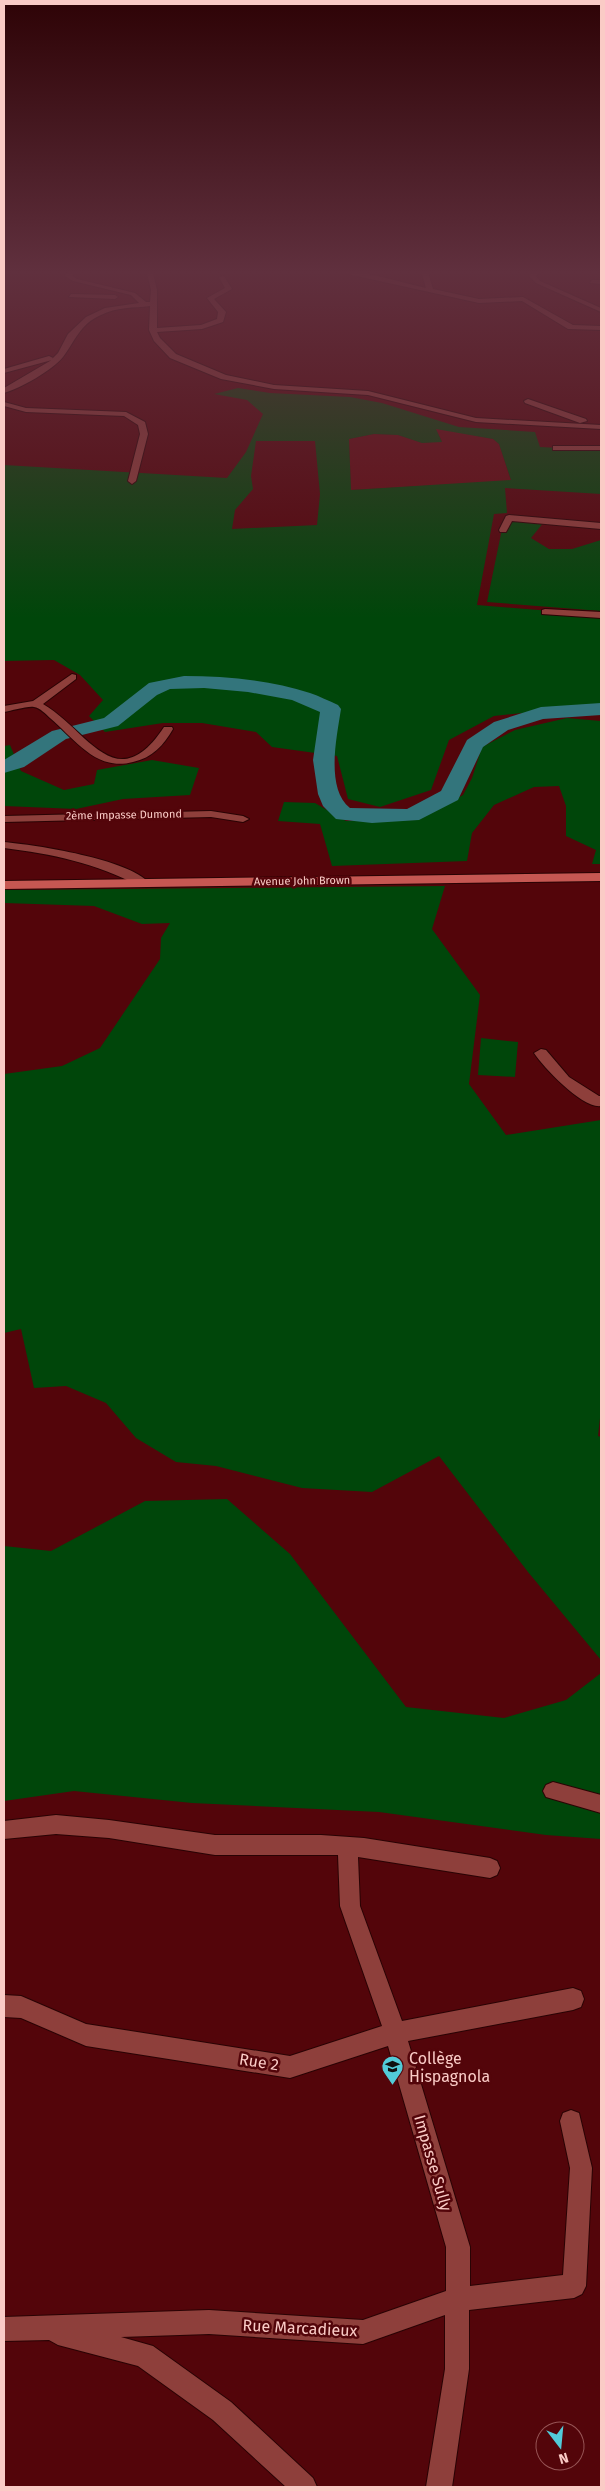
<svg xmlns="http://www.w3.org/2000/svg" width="605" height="2491" font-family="'Fira Sans',sans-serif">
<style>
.built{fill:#620b10}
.green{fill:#00460a;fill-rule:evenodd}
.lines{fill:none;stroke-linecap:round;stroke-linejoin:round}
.river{fill:#33757c;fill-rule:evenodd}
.minor-casing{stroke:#290304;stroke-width:2}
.major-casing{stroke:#290304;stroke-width:2}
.minor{fill:#8e3f3b;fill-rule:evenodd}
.major{fill:#c65752;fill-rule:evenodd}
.labels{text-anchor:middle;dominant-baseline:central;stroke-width:5;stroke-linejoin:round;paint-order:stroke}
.far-street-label{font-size:11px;fill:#facbc6;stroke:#53050a}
.near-poi-label{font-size:16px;fill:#facbc6;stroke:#53050a;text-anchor:start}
.near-street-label{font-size:16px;fill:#facbc6;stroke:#53050a}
</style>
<rect width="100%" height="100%" fill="#53050a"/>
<path class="built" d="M435,428L493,439L499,444L511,481L351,490L349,439L374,434L398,435L422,443L442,441Z"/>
<g class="green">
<path d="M238,388L270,393L350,397L382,403L459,427L535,432L540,447L601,450V494L505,488L507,513L494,514L477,605L601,615V705L494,716L449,740L431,790L380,807L348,799L337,756L272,747L256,732L202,723H163L105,732L89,716L103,700L80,675L54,660L4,661V465L227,478L246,452L263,414L247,400L214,394ZM436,429L493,439L499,444L511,480L351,490L349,439L374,434L398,435L422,443L442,442ZM256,441H315L320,494L317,525L232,529L235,510L253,489L251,476Z"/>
<path d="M504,519L544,522L531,538L549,549H572L601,540V611L487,602Z"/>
<path d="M567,718L601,721V864H592L596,850L566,836V806L559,786L534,787L494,805L472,833L467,861L332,866L320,824L278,821L284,802L315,803L346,821L418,820L463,795L472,778L482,747L515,730Z"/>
<path d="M10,745L21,771L64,790L94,784L97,770L152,760L199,768L190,795L123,799L76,809L4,806V746Z"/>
<path d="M445,886L432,929L480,995L469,1084L506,1135L601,1120V1409L598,1436L601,1437V1660L528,1572L439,1456L372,1492L302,1488L216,1466L176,1462L136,1438L106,1403L66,1386L34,1388L21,1329L4,1333V1074L62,1066L100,1048L160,959L161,938L170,923L142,924L94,906L4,903V890Z"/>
<path d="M481,1038L518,1042L515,1077L478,1075Z"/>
<path d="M227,1499L290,1554L406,1707L504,1718L566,1700L601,1673V1839L546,1835L379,1812L192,1803L74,1791L4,1801V1546L51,1551L145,1501Z"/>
</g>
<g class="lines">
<path class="river" d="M184,676C226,676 270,680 310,693C319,696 329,701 338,705L341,709C337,736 325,788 350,808L407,809L441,791L467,740L494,722L541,707L601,703V715L543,719L508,730L483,747L458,800L419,820L372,823L336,819L323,806L318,794L313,760L320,712L292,700L248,692L204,688L170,689L157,695L118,726L66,739L24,767L4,773V760L52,731L104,718L149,683Z"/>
<defs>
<g id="minor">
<path d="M70,269H77L72,276L77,279L135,293L146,302H150L151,290L146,269H152L157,290V328L201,325L217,319L218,312L207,298L225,288L219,277L224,276L232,289L214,299L226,312L223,322L202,329L157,332L160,338L176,354L226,375L274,385L368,391L476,418L601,425V429L476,422L368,395L274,389L221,379L170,358L154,341L149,330L150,306C134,308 116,307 101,315C80,324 75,341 63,357C53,370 19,389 4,393V388L50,361L58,353L68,334L86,317L105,308L139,303L131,295L73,281L65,276Z"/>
<path d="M325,269C359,269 392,280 426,288L421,271L418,269H427L433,289L479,299L523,297L573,325L601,326V330L568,329L522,301L479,303Z"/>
<path d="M536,269H543L536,276L540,281L601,308V312L536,283L529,276Z"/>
<path d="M592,280H601V284L590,283Z"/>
<path d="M71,294L115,295L118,297L115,299L69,297Z"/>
<path d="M49,356L53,358L52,360L4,373V369Z"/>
<path d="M528,399L586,419L587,421L580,423L525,403L524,401Z"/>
<path d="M4,402L26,408L126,412L145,422L148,434L136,481L132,484L128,481L140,434L138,425L124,416L26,412L4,406Z"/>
<rect x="553" y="446" width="48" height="4"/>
<path d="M509,515L601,523V529L512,521L506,532H500L499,530L506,516Z"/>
<path d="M545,609L601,612V618L542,614V610Z"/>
<path d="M72,674L76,675V679L43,704C87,729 116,800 164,727H172L173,729C164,745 152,758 133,762C96,772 75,739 50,718C46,714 40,708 34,707C26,706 12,711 4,712V706L33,701Z"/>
<path d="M211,811L243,816L249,819L243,822L211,817L4,822V816Z"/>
<path d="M4,842C36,845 129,859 149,883L143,887L139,886C96,863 52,854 4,848Z"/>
<path d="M541,1049L546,1050L569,1077L599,1096H601V1106C583,1109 544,1068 534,1053Z"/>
<path d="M553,1782L601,1795V1813L546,1797L543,1791L546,1785Z"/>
<path d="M56,1815L109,1820L215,1835H321L364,1838L490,1858L497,1861L500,1868L497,1875L490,1878L358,1857L360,1906L402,2021L573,1988L581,1991L584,1999L581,2007L573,2010L408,2041L470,2247V2286L563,2275L570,2168L560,2121L563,2113L571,2110L579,2113L592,2168L586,2286L582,2294L574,2298L469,2310V2369L452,2487H426L445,2369V2315L363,2344L209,2334L121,2337L153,2346L231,2402L313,2478L317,2487H286L213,2420L138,2366L58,2345L49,2340L4,2341V2317L209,2310L363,2320L446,2291V2247L388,2046L290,2078L86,2046L21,2018L4,2017V1995L21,1996L86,2024L290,2056L382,2026L340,1906L338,1855H215L109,1838L56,1834L4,1839V1821Z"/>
</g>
<path id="major" d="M601,873V881L4,889V881Z"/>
</defs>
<use href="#minor" class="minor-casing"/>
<use href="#major" class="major-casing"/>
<use href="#minor" class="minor"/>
<use href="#major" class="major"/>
</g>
<linearGradient id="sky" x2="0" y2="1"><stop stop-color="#2e0306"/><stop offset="0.44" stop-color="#60303e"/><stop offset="1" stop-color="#60303e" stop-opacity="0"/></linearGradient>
<rect width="605" height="618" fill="url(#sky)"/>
<defs>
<symbol id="school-pin" viewBox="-11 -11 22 30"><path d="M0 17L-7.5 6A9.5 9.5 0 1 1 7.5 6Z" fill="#52cbd8" stroke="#53050a"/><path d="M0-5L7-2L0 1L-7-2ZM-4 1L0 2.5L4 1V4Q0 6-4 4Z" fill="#111"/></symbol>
</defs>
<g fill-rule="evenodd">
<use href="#school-pin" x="380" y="2054" width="25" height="34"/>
</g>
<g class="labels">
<g class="far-street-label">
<text transform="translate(124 815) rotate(-1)">2ème Impasse Dumond</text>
<text transform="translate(302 881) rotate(-1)">Avenue John Brown</text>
</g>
<g class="near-poi-label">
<text x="409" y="2058">Collège<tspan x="409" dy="18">Hispagnola</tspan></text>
</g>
<g class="near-street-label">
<text transform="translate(259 2062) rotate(9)">Rue 2</text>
<text transform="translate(433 2163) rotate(74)">Impasse Sully</text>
<text transform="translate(300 2328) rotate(3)">Rue Marcadieux</text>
</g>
</g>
<rect width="605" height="2491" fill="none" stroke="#facbc6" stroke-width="10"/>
<g transform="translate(560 2446) rotate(164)"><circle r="24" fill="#53050a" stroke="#965455"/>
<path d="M0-4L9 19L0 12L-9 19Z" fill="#52cbd8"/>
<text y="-8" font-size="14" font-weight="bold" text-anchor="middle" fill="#facbc6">N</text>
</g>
</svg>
